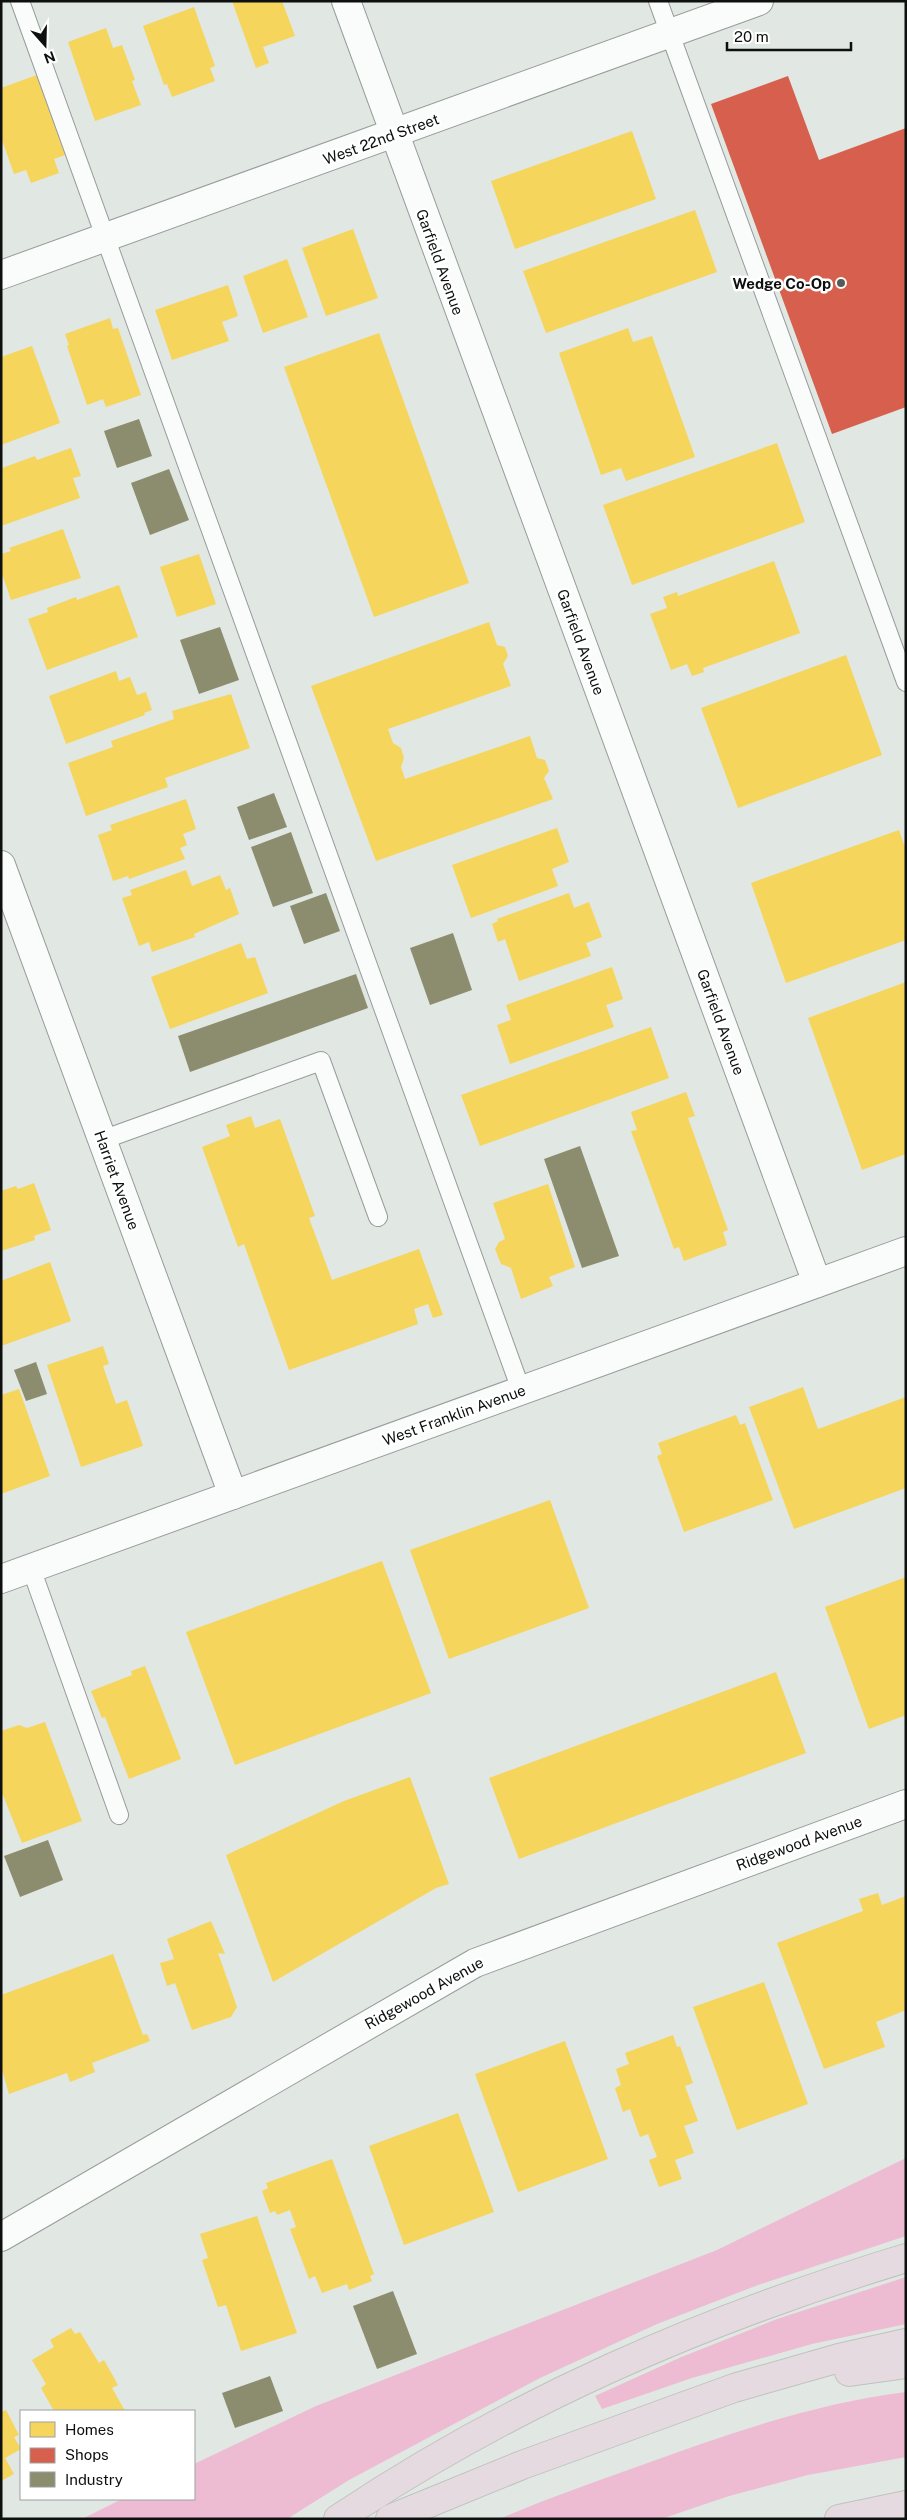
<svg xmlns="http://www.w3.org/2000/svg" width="907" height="2520" font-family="'Public Sans',sans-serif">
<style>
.green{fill:#edbcd2}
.homes{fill:#f6d55c}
.shops{fill:#d6604d}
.industry{fill:#8c8c6e}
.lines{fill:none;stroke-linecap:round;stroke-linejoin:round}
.lane-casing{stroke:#979c98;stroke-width:20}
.street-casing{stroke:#979c98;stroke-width:30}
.secondary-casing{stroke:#979c98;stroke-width:30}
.highway-casing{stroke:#c0c2c0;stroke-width:30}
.lane{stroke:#fafbfb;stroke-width:18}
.street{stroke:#fafbfb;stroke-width:28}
.secondary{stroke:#fafbfb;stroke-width:28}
.highway{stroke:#e4dadf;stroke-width:28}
.poi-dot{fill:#575b58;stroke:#fff;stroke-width:2}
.labels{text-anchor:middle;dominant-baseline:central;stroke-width:5;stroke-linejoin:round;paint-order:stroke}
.street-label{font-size:15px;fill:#0d100e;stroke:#fff}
.poi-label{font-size:15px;font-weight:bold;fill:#0d100e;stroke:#fff;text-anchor:end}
</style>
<rect width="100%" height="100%" fill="#e1e7e2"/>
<g class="green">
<path d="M906,2158V2236L758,2285L657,2324L540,2378L349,2480L287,2519H82L122,2499H194V2464L316,2406L717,2250Z"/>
<path d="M906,2277V2324L812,2344L692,2378L602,2409L595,2396L679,2358L777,2319Z"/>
<path d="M906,2392V2457L808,2475L729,2496L661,2519H499C546,2499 594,2482 642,2465C727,2434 816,2403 906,2392Z"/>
</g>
<g class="homes">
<path d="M232,1H282L295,36L263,47L269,63L256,68Z"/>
<path d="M194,7L215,66L210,68L215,81L172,97L167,84L164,85L143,26Z"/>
<path d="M106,28L113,48L122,45L135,80L132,81L141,105L95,121L68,42Z"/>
<path d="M37,75L65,155L54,159L59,173L31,183L26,170L14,174L1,137V88Z"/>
<path d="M632,131L656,199L515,249L491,181Z"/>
<path d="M695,210L717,272L546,333L523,271Z"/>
<path d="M353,229L378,298L326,316L302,248Z"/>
<path d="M287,259L308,317L263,333L243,276Z"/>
<path d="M228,285L238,316L222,322L229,341L172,360L155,310Z"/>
<path d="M110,318L113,329L118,328L141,395L106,407L103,399L87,405L67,346L69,345L65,334Z"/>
<path d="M628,328L633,342L652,336L695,457L626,481L621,468L601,475L559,353Z"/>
<path d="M379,333L469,583L374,617L284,367Z"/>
<path d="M32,346L60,423L1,445V357Z"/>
<path d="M777,443L805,522L632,585L603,505Z"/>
<path d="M71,448L81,476L73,478L80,498L1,526L2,468L35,456L37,460Z"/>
<path d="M63,529L81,578L11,600L1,571V554L11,551L9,548Z"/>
<path d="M199,554L216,604L177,617L160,567Z"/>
<path d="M774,561L800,633L703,668L704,672L692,676L687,664L671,670L650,614L667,608L663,597L677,592L678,596Z"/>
<path d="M119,585L138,637L47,670L28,619L48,612L47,608L76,597L77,600Z"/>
<path d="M489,622L497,645L505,647L508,656L503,664L511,686L388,729L393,743L401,748L404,758L401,767L405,779L530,736L537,758L545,760L549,771L544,778L553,799L376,861L311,686Z"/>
<path d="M846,655L882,755L738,808L701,708Z"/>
<path d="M116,671L119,681L130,677L137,695L146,692L152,710L144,713L145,715L66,744L49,696Z"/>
<path d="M231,694L250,748L165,778L168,787L86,816L68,763L113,747L111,741L174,719L172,711Z"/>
<path d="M186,799L196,829L183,834L187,845L180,848L185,859L129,879L128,876L113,881L98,835L112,830L110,825Z"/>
<path d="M557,828L569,862L552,869L558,886L471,918L452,865Z"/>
<path d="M899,830L906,850V940L786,983L751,883Z"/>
<path d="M186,870L192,886L220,875L226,890L230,888L239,914L194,934L195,937L152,952L149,942L139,946L122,898L132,895L130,890Z"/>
<path d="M569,893L574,908L589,902L602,937L586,943L591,956L519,981L505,939L498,942L492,924L498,921L497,919Z"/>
<path d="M241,943L247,959L255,957L268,993L170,1029L151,977Z"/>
<path d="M612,967L623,999L606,1005L614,1027L510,1064L497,1025L511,1020L506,1005Z"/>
<path d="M906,982V1154L862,1170L808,1018Z"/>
<path d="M651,1027L669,1078L480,1146L461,1095Z"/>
<path d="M686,1092L695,1116L688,1118L728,1230L723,1232L727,1245L684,1261L679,1247L674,1249L631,1131L637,1130L631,1112Z"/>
<path d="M251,1116L255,1128L280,1119L315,1216L309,1218L332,1280L419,1249L443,1315L433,1318L428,1304L414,1309L418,1324L289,1370L244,1244L238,1247L202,1147L230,1136L226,1125Z"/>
<path d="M34,1183L51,1230L34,1236L35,1240L1,1251V1191L16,1186L18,1189Z"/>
<path d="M548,1184L575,1267L549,1277L553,1286L521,1299L511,1268L501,1264L495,1249L499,1242L505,1239L493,1203Z"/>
<path d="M50,1262L71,1321L1,1346V1281Z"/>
<path d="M103,1346L109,1364L103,1366L116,1404L127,1400L143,1446L81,1467L47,1365Z"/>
<path d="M803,1387L818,1429L906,1397V1488L794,1529L749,1407Z"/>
<path d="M19,1389L50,1476L1,1494V1395Z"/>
<path d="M736,1415L740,1425L745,1423L773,1500L684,1532L657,1456L662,1454L658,1443Z"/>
<path d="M550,1500L589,1608L449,1659L410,1550Z"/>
<path d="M382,1561L431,1693L235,1765L186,1632Z"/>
<path d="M906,1577V1715L869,1729L825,1607Z"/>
<path d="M145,1666L181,1759L129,1779L105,1717L102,1718L91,1691L132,1675L131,1671Z"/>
<path d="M776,1672L806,1753L519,1859L489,1778Z"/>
<path d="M45,1722L82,1821L22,1843L1,1790V1731L19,1725L27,1728Z"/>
<path d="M410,1777L449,1884L436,1888L273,1982L226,1855L344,1801Z"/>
<path d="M878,1893L882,1905L906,1896V2010L876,2022L885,2047L824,2069L777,1943L863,1911L859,1899Z"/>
<path d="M211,1921L225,1954L218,1953L237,2007L231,2017L192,2030L175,1983L167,1986L160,1963L174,1959L167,1939Z"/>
<path d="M113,1954L143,2035L147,2034L150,2041L92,2063L95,2072L70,2082L67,2073L9,2094L1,2066V1995Z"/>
<path d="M764,1982L808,2104L737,2130L693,2007Z"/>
<path d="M673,2035L677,2047L680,2046L693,2083L685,2086L698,2121L684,2126L694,2153L675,2160L682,2179L659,2187L649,2160L657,2157L648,2134L640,2137L630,2109L623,2112L615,2088L621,2085L616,2069L629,2064L625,2053Z"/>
<path d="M565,2041L608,2159L518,2192L475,2074Z"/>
<path d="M458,2113L494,2212L404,2245L369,2146Z"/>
<path d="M332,2159L374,2274L370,2276L372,2281L349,2290L347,2284L322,2293L315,2276L309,2279L290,2229L296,2227L290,2210L277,2215L275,2211L270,2213L262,2191L268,2188L266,2183Z"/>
<path d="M257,2216L297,2333L241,2351L226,2305L218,2307L202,2260L208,2258L200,2234Z"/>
<path d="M71,2328L75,2334L80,2332L99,2363L104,2360L118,2385L112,2388L125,2411H54L41,2388L46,2384L32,2360L54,2347L50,2340Z"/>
<path d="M6,2410L19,2435L14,2437L21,2449L5,2458L14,2474L1,2481V2412Z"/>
</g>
<path class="shops" d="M788,76L819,160L906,128V407L832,434L711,104Z"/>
<g class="industry">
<path d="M139,419L152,456L117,468L104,431Z"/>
<path d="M169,469L189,520L150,535L131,483Z"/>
<path d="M220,627L239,680L199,694L180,640Z"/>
<path d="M274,793L287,827L249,840L237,807Z"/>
<path d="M291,832L313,893L273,907L251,847Z"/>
<path d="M326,893L340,931L304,944L290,906Z"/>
<path d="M453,933L472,990L430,1005L410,948Z"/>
<path d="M356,974L368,1008L190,1072L178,1036Z"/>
<path d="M580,1146L619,1256L582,1268L544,1159Z"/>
<path d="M36,1362L47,1394L26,1401L14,1370Z"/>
<path d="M48,1840L63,1880L20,1897L4,1856Z"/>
<path d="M393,2291L417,2354L377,2369L353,2306Z"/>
<path d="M270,2376L283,2411L235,2428L222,2393Z"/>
</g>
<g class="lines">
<defs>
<g id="lane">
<path d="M20,1L521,1390"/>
<path d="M658,1L906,682"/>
<path d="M102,1140L321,1061L378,1217"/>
<path d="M31,1568L119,1815"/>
</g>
<g id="street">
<path d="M346,1L817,1283"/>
<path d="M1,275L759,1"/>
<path d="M1,865L233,1495"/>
<path d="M1,2237L475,1963L906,1804"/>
</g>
<path id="secondary" d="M1,1579L906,1251"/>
<g id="highway">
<path d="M849,2372L906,2364"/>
<path d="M338,2519C515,2401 702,2320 906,2258"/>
<path d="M390,2519L522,2465L734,2388L839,2358L906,2343"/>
<path d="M839,2519L906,2505"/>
</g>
</defs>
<use href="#lane" class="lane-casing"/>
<use href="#street" class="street-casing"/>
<use href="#secondary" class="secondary-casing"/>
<use href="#highway" class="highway-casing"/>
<use href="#lane" class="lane"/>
<use href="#street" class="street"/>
<use href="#secondary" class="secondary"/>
<use href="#highway" class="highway"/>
</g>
<circle class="poi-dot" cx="841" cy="283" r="5"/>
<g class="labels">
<g class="street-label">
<text transform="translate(381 139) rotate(-20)">West 22nd Street</text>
<text transform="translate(440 262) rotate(70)">Garfield Avenue</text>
<text transform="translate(581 642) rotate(70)">Garfield Avenue</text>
<text transform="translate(721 1022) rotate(70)">Garfield Avenue</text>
<text transform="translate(117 1180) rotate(70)">Harriet Avenue</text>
<text transform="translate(454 1415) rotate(-20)">West Franklin Avenue</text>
<text transform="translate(799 1843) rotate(-20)">Ridgewood Avenue</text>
<text transform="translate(424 1993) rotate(-29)">Ridgewood Avenue</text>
</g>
<g class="poi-label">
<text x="831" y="283">Wedge Co-Op</text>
</g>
</g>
<rect width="907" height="2520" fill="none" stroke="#0d100e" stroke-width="5"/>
<rect x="20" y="2410" width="175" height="90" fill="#ffffff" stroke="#9e9f9f"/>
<rect x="30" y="2422" width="25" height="15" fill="#f6d55c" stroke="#9e9f9f"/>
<text x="65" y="2435" font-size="15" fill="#0d100e">Homes</text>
<rect x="30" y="2448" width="25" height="15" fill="#d6604d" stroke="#9e9f9f"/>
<text x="65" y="2460" font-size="15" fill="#0d100e">Shops</text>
<rect x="30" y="2472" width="25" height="15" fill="#8c8c6e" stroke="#9e9f9f"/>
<text x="65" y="2485" font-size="15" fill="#0d100e">Industry</text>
<g transform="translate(45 45) rotate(160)" stroke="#ffffff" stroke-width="4" paint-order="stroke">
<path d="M0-4L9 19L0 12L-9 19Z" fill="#0d100e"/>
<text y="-8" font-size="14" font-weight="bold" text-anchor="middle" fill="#0d100e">N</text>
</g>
<path d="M727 42v8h124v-8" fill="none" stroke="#0d100e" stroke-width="2.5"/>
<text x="734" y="42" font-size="15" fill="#0d100e" stroke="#ffffff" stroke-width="4" paint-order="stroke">20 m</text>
</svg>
